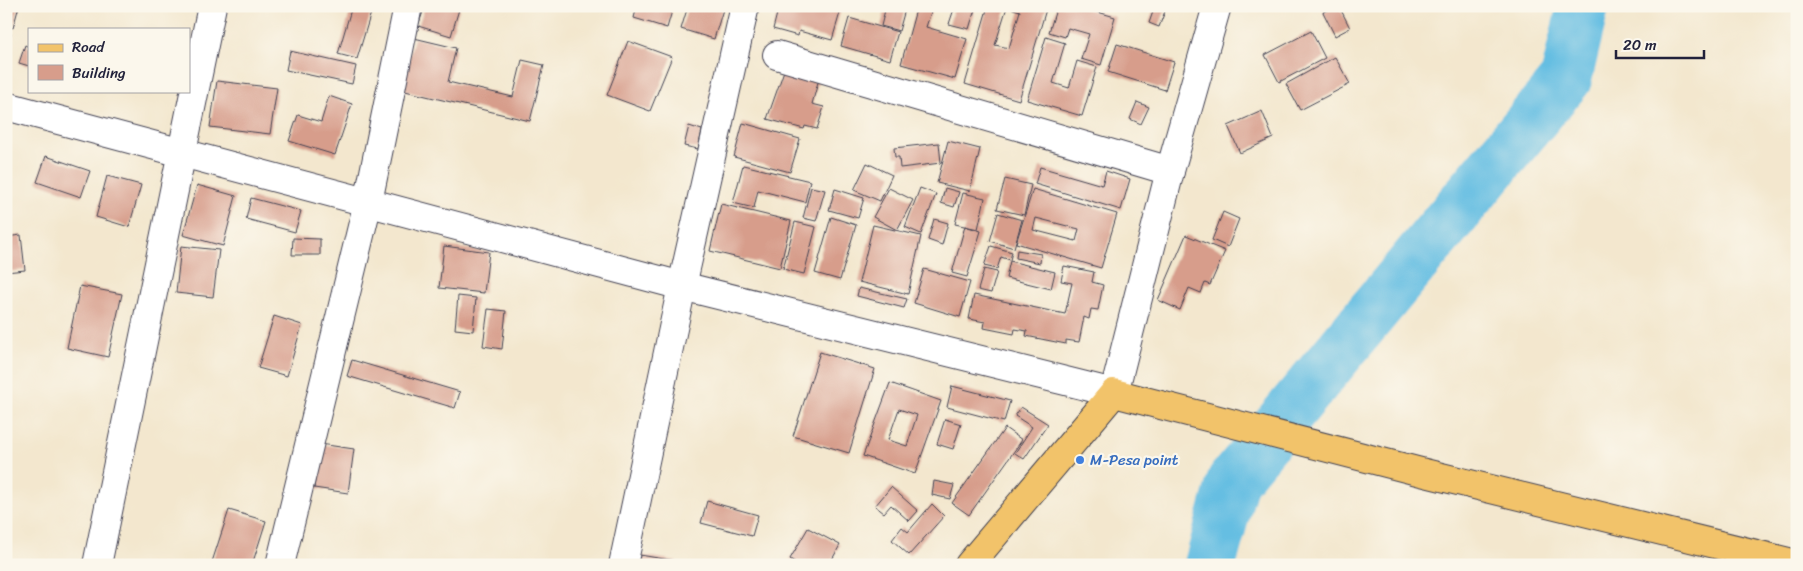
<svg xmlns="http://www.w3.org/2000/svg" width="1803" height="571" font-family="Sriracha,sans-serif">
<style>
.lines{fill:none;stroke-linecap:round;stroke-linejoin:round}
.river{stroke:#65bee2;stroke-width:52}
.building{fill:#d79d8b;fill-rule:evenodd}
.minor-casing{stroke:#414051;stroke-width:30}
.major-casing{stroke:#414051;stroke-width:30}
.minor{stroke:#fff;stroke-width:28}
.major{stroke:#f2c36a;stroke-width:28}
.shop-dot{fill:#3f7fe0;stroke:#fbf7ec;stroke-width:2}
.labels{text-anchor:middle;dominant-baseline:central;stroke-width:4.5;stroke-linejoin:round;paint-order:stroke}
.shop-label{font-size:15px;fill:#366cbe;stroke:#fbf7ec;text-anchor:start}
</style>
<rect width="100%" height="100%" fill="#fbf7ec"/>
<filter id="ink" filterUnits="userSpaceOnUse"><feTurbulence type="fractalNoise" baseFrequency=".02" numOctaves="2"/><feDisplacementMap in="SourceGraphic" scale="10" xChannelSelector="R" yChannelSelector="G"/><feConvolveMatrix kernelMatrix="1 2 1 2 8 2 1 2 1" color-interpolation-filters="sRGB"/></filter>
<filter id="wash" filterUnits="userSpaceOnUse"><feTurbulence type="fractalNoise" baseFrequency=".0096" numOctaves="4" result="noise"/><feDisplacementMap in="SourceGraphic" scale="20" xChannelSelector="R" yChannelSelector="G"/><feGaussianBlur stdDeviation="1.12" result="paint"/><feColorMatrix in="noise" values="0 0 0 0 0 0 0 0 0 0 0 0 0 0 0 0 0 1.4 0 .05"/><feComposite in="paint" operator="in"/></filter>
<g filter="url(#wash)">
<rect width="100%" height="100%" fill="#f3e7ce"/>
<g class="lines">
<path class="river" d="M1210,565L1233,480L1566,79L1583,6"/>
</g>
<g id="blocks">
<g class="building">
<path d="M6,6H19L13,28L6,26Z"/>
<path d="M352,6H373L357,59L338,54Z"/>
<path d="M425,6H460L451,36L418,26Z"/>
<path d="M637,6H655L672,11L667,28L634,18Z"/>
<path d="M688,6H724L714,39L681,29Z"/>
<path d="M779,6H842L832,40L799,31L798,36L773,29Z"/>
<path d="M886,6H906L899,31L881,26Z"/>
<path d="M917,6H933L926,27L967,39L955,79L901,64Z"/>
<path d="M955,6H976L969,29L949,24Z"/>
<path d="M988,6H1047L1019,100L965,84ZM1007,7L1020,11L1009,48L995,45Z"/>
<path d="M1057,6H1077L1115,17L1101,65L1081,59L1089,34L1068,28L1065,37L1049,32Z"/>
<path d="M1155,6H1167L1159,27L1149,23Z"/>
<path d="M1335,6H1339L1350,28L1335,36L1323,12Z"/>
<path d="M849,18L898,32L890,60L841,46Z"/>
<path d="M1311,31L1325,58L1279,82L1265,55Z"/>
<path d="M6,32L11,34L7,49L6,48Z"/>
<path d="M1046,37L1065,43L1053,83L1069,88L1077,61L1097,67L1082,116L1027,100Z"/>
<path d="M414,38L456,48L448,82L513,97L522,60L544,65L530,121L401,90Z"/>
<path d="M628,41L672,57L650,111L607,95Z"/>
<path d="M1117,44L1174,62L1165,90L1108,72Z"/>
<path d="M25,45L29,47V66L19,63Z"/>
<path d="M290,51L356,66L352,84L286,70Z"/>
<path d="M1335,57L1350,84L1300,110L1286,84Z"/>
<path d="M786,65L820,75L812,104L824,107L817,129L805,126L804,129L767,119Z"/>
<path d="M217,81L277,88L270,134L210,127Z"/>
<path d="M329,96L352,104L335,155L289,141L298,115L321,122Z"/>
<path d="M1137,102L1149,107L1141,124L1130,119Z"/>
<path d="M1262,111L1273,138L1240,153L1228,126Z"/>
<path d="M743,123L800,139L790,172L734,157Z"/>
<path d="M689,126L702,130L698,149L684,146Z"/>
<path d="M948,141L980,149L970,191L937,183Z"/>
<path d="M939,143L941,163L900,168L899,157H895L894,148Z"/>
<path d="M46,156L90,171L81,197L37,182Z"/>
<path d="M867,163L892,175L880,201L854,190Z"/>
<path d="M743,165L810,181L805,202L758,190L754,208L733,203Z"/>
<path d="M1040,167L1102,185L1106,171L1130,179L1121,210L1035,184Z"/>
<path d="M107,176L141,185L129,227L96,217Z"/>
<path d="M1005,179L1031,185L1024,215L997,209Z"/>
<path d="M197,185L236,196L223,246L183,235Z"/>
<path d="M811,187L825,190L816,221L803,218Z"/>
<path d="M889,188L913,200L897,230L873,217Z"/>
<path d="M920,188L936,194L921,234L905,227Z"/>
<path d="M945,188L959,192L954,207L941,203Z"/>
<path d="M835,189L864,198L858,218L829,210Z"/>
<path d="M1033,189L1117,214L1101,268L1016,243ZM1036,218L1079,229L1076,241L1033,230Z"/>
<path d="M963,193L985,198L978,229L955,224Z"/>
<path d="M251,198L301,211L295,232L246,219Z"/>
<path d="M721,204L791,221L780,268L710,251Z"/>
<path d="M1223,212L1239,219L1228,247L1212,240Z"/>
<path d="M998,213L1022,220L1014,248L990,241Z"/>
<path d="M831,217L856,225L840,280L815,273Z"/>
<path d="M934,219L948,223L942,245L928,240Z"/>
<path d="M795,222L816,227L804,274L783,269Z"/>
<path d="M873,225L921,236L908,294L859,282Z"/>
<path d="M965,226L981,231L967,277L952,273Z"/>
<path d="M21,235L25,270L6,272V237Z"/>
<path d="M1186,235L1225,251L1210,285L1205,283L1201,293L1189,288L1180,310L1158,300Z"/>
<path d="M293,238L320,239V255H292Z"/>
<path d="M181,246L219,250L213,297L176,293Z"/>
<path d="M444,246L489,252L484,293L439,288Z"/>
<path d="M991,246L1012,252L1010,260L1001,257L997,269L984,266Z"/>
<path d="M1017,250L1041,254L1040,263L1016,258Z"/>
<path d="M1010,261L1055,272L1051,289L1006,278Z"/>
<path d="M1064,266L1094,272L1092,282L1103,285L1098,310L1091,309L1089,319L1084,317L1079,342L1066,340V344L1026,336L1027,331L1015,329L1014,334L984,328L985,322L969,319L974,295L1065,314L1072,283L1061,281Z"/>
<path d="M924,269L970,282L960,317L914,303Z"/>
<path d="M984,269L997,272L991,293L978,290Z"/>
<path d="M80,286L122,294L108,357L67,348Z"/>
<path d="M859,288L907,299L904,308L857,296Z"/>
<path d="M458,296L476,298L473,331L455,329Z"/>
<path d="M488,309L506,311L502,349L483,346Z"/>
<path d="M274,316L302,325L287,376L258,368Z"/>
<path d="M820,352L875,369L849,453L793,436Z"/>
<path d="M352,360L460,392L455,408L347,376Z"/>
<path d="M890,383L941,401L915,474L863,456ZM899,409L917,415L907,446L888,440Z"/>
<path d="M952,386L1010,401L1004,422L947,407Z"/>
<path d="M1021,407L1048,424L1024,459L1015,453L1032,427L1015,416Z"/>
<path d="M945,419L961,424L953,449L937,444Z"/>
<path d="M1005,428L1022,440L969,515L952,503Z"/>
<path d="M320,444L354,449L348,493L314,488Z"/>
<path d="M934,481L954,485L950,499L932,495Z"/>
<path d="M891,487L918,511L909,521L891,505L884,513L875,506Z"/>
<path d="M707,501L758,515L752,536L701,523Z"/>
<path d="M932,504L944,516L909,555L892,540L902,527L908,532Z"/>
<path d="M229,510L266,521L252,565H211Z"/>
<path d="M808,528L840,545L829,565H799L790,559Z"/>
<path d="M640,555L676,561L675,565H638Z"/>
</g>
</g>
</g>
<g filter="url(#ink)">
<use href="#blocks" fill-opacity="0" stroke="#414051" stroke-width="1"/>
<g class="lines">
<defs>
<g id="minor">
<path d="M777,55L1170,171"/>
<path d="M6,106L682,286L1114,393L1170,171L1217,6"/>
<path d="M97,565L212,6"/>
<path d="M280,565L368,202L408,6"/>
<path d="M623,565L682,286L745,6"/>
</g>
<path id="major" d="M969,565L1114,393L1421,472L1797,564"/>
</defs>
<use href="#minor" class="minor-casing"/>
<use href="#major" class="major-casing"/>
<use href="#minor" class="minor"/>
<use href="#major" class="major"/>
</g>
</g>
<circle class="shop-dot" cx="1080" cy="460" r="5"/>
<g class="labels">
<g class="shop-label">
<text x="1090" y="460">M-Pesa point</text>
</g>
</g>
<rect width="1803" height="571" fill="none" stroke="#fbf7ec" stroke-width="25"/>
<rect x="28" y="28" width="162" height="65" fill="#fbf7ec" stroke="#a4a2a5"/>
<rect x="38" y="44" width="25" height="8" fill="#f2c36a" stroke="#a4a2a5"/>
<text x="72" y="52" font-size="15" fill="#22223b">Road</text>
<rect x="38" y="65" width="25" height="15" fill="#d79d8b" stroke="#a4a2a5"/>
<text x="72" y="78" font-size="15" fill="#22223b">Building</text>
<path d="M1616 50v8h88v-8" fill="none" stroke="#22223b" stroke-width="2.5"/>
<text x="1623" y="50" font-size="15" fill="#22223b" stroke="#fbf7ec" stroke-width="4" paint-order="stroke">20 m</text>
</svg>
